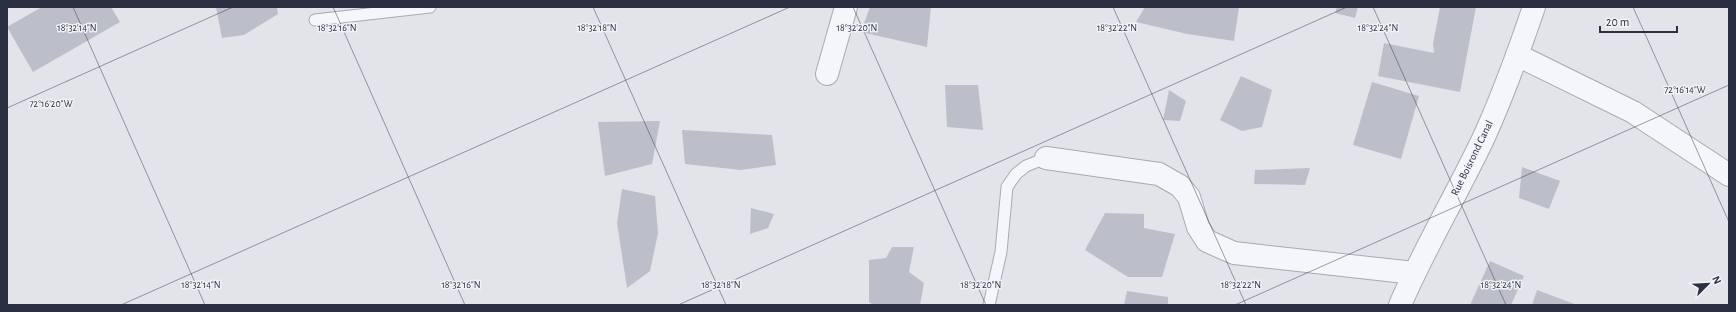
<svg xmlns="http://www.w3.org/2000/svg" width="1736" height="312" font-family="'Alegreya Sans',sans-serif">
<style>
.building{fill:#bcbfca}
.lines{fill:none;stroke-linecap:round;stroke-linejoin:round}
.service-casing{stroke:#a7aab4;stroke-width:13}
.minor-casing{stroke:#a7aab4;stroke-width:24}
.tertiary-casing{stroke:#a7aab4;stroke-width:24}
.service{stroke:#f5f6f9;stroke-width:11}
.minor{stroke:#f5f6f9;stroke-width:22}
.tertiary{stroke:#f5f6f9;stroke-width:22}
.ticks{fill:none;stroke:#2a2f42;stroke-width:1;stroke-opacity:0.45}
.labels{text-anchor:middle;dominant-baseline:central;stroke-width:3;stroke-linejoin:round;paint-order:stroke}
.street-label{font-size:11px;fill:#2a2f42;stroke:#f2f3f8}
.ticks-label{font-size:10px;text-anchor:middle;fill:#2a2f42;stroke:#f2f3f8;stroke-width:3;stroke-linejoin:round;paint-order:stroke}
</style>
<rect width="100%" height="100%" fill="#e2e4ea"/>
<g class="building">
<path d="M42,7H111L120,22L33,72L7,27Z"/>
<path d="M216,7H277L278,14L244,35L222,38Z"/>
<path d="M870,7H931L927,47L861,32Z"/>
<path d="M1145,7H1239L1234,41L1187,34L1136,22Z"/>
<path d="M1337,7H1358L1355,18L1335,13Z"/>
<path d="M1440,7H1476L1460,92L1378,76L1384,43L1434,53L1433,44Z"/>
<path d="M1241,76L1272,90L1262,127L1242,131L1220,120Z"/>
<path d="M1372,82L1419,96L1401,159L1353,145Z"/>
<path d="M945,85H978L983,130L947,127Z"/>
<path d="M1169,90L1186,101L1180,121L1163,120Z"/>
<path d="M660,121L652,164L605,176L598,122Z"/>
<path d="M682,130L772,135L776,165L741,170L685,164Z"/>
<path d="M1522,167L1560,181L1549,209L1519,198Z"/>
<path d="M1310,168L1305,185L1254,184L1255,170Z"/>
<path d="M622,189L655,196L658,233L650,271L627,288L617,223Z"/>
<path d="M751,208L774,214L768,228L750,234Z"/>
<path d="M1105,213L1144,214V228L1175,234L1162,277H1128L1085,250Z"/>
<path d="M892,247H914L909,272L924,283L920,305H874L869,302V260L886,258Z"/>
<path d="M1490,261L1524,276L1511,305H1470Z"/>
<path d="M1537,290L1577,305H1532Z"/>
<path d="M1127,291L1168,297V305H1124Z"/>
</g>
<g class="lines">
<defs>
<g id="service">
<path d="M315,20L430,7"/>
<path d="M989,305L1001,252L1007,187L1016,174L1026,166L1046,158"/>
</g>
<g id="minor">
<path d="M1517,55L1633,112L1729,175"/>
<path d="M827,74L846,7"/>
<path d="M1046,158L1159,174L1180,186L1189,197L1198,227L1207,241L1234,253L1414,273"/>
</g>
<path id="tertiary" d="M1400,305C1425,247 1457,194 1484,137C1503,95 1519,51 1534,7"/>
</defs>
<use href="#service" class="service-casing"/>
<use href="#minor" class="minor-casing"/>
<use href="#tertiary" class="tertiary-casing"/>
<use href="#service" class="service"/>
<use href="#minor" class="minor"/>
<use href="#tertiary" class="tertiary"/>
</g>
<path class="ticks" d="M73,7L205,305M333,7L465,305M593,7L726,305M853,7L986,305M1113,7L1246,305M1373,7L1506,305M1633,7L1729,222M7,108L233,7M121,305L790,7M678,305L1347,7M1235,305L1729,85"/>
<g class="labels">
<g class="street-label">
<text transform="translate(1472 158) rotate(-64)">Rue Boisrond Canal</text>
</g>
</g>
<g class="ticks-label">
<text x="77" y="31">18°32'14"N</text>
<text x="337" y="31">18°32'16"N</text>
<text x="597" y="31">18°32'18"N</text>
<text x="857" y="31">18°32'20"N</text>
<text x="1117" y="31">18°32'22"N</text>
<text x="1378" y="31">18°32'24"N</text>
<text x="1685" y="93">72°16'14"W</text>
<text x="51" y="107">72°16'20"W</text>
<text x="201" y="288">18°32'14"N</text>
<text x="461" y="288">18°32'16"N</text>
<text x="721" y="288">18°32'18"N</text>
<text x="981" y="288">18°32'20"N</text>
<text x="1241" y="288">18°32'22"N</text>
<text x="1501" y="288">18°32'24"N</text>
</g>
<rect width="1736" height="312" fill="none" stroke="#2a2f42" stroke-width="16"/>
<g transform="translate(1708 284) rotate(66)" stroke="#f2f3f8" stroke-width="3" paint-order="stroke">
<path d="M0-3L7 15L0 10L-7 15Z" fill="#2a2f42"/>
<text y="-6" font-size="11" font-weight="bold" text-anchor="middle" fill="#2a2f42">N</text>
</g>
<path d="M1600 26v6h77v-6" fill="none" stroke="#2a2f42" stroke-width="2"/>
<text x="1606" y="26" font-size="12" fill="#2a2f42" stroke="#f2f3f8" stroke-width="3" paint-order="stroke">20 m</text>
</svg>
